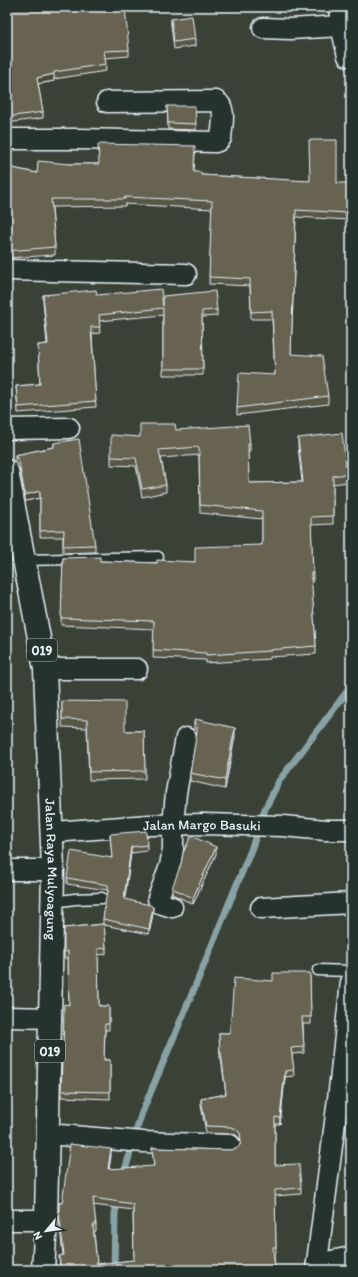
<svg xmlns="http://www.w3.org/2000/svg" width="358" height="1277" font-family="Itim,sans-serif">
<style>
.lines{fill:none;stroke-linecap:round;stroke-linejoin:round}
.stream{stroke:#89a2a5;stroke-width:7}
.lane-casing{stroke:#e8f1f8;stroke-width:13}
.street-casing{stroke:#e8f1f8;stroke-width:23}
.primary-casing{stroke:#e8f1f8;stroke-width:25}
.lane{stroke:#26332d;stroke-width:10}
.street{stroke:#26332d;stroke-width:20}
.primary{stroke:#26332d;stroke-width:22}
.wall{fill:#595646;stroke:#e8f1f8;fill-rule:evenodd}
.shaded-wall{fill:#494639;stroke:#e8f1f8}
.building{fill:#686451;stroke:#e8f1f8;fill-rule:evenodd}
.labels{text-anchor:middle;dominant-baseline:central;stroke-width:3;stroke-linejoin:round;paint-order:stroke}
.shield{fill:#26332d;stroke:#aeb8bb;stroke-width:1}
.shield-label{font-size:13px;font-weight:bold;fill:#e8f1f8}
.street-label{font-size:14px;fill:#e8f1f8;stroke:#26332d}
</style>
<rect width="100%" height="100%" fill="#3a4238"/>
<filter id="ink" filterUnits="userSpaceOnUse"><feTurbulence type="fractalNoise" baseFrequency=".025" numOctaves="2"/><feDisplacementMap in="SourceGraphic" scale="8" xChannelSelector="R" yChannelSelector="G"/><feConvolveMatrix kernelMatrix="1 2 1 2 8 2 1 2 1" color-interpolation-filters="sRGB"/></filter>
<g filter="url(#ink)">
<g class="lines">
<g class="stream">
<path d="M123,1177L141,1115L194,989L251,850L265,809L279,781L346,693L351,684"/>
<path d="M114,1270L115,1213L118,1198"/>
</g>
<defs>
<g id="lane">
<path d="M24,560L158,557"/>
<path d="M53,902L75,899L102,898"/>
<path d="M318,970L351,971"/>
</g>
<g id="street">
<path d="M339,7L341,26L348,56"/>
<path d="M263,28L290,29L341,26"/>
<path d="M7,139H79L215,142L218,141L221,138C222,126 227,107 216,101L107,102"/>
<path d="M7,270L186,274"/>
<path d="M7,429L69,428"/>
<path d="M45,669H137"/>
<path id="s1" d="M53,832L150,825L204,824L283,826L326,830H351"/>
<path d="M7,870H53"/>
<path d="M172,907L159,903L158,898L170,866L173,849V825L176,793L186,738"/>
<path d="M261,908L351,903"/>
<path d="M7,1017L51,1018"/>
<path d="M48,1134L143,1142L230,1145"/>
<path d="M7,1220H46"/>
<path d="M317,1264L351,1257"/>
<path d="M316,1270L338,1099L351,982"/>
</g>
<g id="primary">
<path id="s2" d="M7,471L45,669L53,870L46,1220L43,1270"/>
</g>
</defs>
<use href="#lane" class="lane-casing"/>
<use href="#street" class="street-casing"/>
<use href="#primary" class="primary-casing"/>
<use href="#lane" class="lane"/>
<use href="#street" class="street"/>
<use href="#primary" class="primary"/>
</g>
<g class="wall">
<path d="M7,7L41,9L129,50V56L105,58L106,71L54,79V81L38,84L43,112V118L7,123Z"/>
<path d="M171,19L195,39V46L174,49L171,25Z"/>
<path d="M167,106L196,124V130L168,129Z"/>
<path d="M195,153L194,172L201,175L337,183L350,191L348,220L296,217L291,354L328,396V404L237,415V408L275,375L272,319H251L250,286L209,284L212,209L125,204V206L52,207L55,247V255L7,258V167L37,173L69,164H99Z"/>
<path d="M43,295H97L163,305L217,310V316L202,317L203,375H163V315L99,321L100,333L92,334L96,407L18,413L16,386L40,384L38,345L47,344L43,301Z"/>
<path d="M176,430L250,444V452H248L249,483L302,482L298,446V438L347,474V482L333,484V524L311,525L313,573V581H311L316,646V654L270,657V659L206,663V660L153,658L154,629L61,625L63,558L100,561L157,563L195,562L262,545V519L200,513L199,455L161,458L166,485V492L142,497L136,466L111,465V457L140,437Z"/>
<path d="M54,443L95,545V552L63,553V537H40V498L25,501L19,469L15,462V455L54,447Z"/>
<path d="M62,701L125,731H144L145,779L89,780L87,728L62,727Z"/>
<path d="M194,722L235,736L225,789L190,781V773L197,734L194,731Z"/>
<path d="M110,834L147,845V851L131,853L124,899L153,913L149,934L104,925L106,948V954L98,955L99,1006H109V1030H105L104,1060H110V1099L61,1097L62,1059H63L69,1005L68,958H64V928L103,924V919L108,893V890L67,884V878L112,857Z"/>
<path d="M216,854L193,904L172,894V888Z"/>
<path d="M310,973L311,1024H303L304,1053L292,1054L294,1076L285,1077L280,1124H275V1165L301,1188V1194L275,1196L276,1253H274L275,1270H60L59,1256L63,1255L59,1218V1203H62L111,1155L109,1169L154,1167L152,1148L230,1150L236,1149L240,1145L241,1142L240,1139L236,1135L231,1134L206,1133L201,1105V1099L226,1094L221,1058H220L219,1033H230L273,981ZM93,1205L133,1210L134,1260L97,1264L94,1232L96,1231V1225Z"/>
</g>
<g class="shaded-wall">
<path d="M54,74V81L37,84V78Z"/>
<path d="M40,491V498L25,501V495Z"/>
<path d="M235,728V736L225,789V780Z"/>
<path d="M131,847V853L124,905V899Z"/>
<path d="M216,847V854L193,904V898Z"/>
<path d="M153,907V913L149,934V929Z"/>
<path d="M285,1071V1077L280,1124V1118Z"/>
<path d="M111,1149V1155L108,1175V1169Z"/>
</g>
<g class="building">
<path d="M7,7H40L41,9L46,7H125L129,50L104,51L106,64L54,72V74L37,78L43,112L7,117Z"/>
<path d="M192,16L195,39L174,42L171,19Z"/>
<path d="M167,106H195L196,124L168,123Z"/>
<path d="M309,140H337V183H350L348,213L296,210L291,354L322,356L328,396L237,408L239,373L275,375L272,311L251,312L250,279L209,277L212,201L125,197V199H51L55,247L7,251V167L37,173L38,161L69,164H99L98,144L195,146L194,172H201V175L310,181Z"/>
<path d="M161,289L163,306V296L215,291L217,310L202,311L203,369H163V308L99,315L100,327H91L96,401L18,407L16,386L40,384L38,345L48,344L43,295L96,290L97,295Z"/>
<path d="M140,424H175L176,430L248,425L250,444H248L249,483L303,482L298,438L342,433L347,474L333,476V516L311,517L313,573H311L316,646L270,650V651L206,655V653L153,650L154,621L61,618L63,558L100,557V561L157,563V560L195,562V547L262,545V511L200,505L199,447L159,450L166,485L142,489L136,458L111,457V435L140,437Z"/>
<path d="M79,439L95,545L63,546L64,530L40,531V491L25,495L19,462L15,455L54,447V443Z"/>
<path d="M62,701L125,702V731H144L145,771L89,772L87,720L62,719Z"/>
<path d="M195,719L235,728L225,780L190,773L197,731V726L194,722Z"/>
<path d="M146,831L147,845L131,847L124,899L150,905L153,907L149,929L103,919L106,897L108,892V885L67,878L71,851L112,858L110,834Z"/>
<path d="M191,836L216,847L193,898L172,888L181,864L183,853Z"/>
<path d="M104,924L106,948L98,949L99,1006H109V1024H105L104,1060H110V1092L61,1091L62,1059H63L64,1004L69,1005L68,951L64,952V928Z"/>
<path d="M273,973H310L311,1017H302L304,1047L291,1048L294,1070L285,1071L280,1118L275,1117V1165L299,1164L301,1188L275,1190L276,1247H273L275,1270H61L59,1256L64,1255L59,1212V1203H62L70,1144L111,1149L108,1169L154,1166L152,1148L230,1150L236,1149L240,1145L241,1140L240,1133L236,1129L231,1127L206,1126L201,1099L226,1094L221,1052H220L219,1033H230L234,978L273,981ZM93,1198L133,1204L134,1260L97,1264L93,1225H96Z"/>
</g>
</g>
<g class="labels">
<g class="shield">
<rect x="27" y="639" width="30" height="22" rx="3"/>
<rect x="35" y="1040" width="30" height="22" rx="3"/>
</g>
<g class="shield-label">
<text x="42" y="650">019</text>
<text x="50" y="1051">019</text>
</g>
<g class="street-label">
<text stroke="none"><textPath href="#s1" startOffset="149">Jalan Margo Basuki</textPath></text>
<text stroke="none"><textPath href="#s2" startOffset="402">Jalan Raya Mulyoagung</textPath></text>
</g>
</g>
<rect width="358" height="1277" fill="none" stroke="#26332d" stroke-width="24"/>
<rect x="12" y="12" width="334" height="1253" fill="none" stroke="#e8f1f8" stroke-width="1.5" filter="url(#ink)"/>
<g transform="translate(46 1231) rotate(241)" stroke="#26332d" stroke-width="3" paint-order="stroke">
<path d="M0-3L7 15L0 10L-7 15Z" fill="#e8f1f8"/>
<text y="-6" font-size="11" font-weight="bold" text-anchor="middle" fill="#e8f1f8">N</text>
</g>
</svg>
